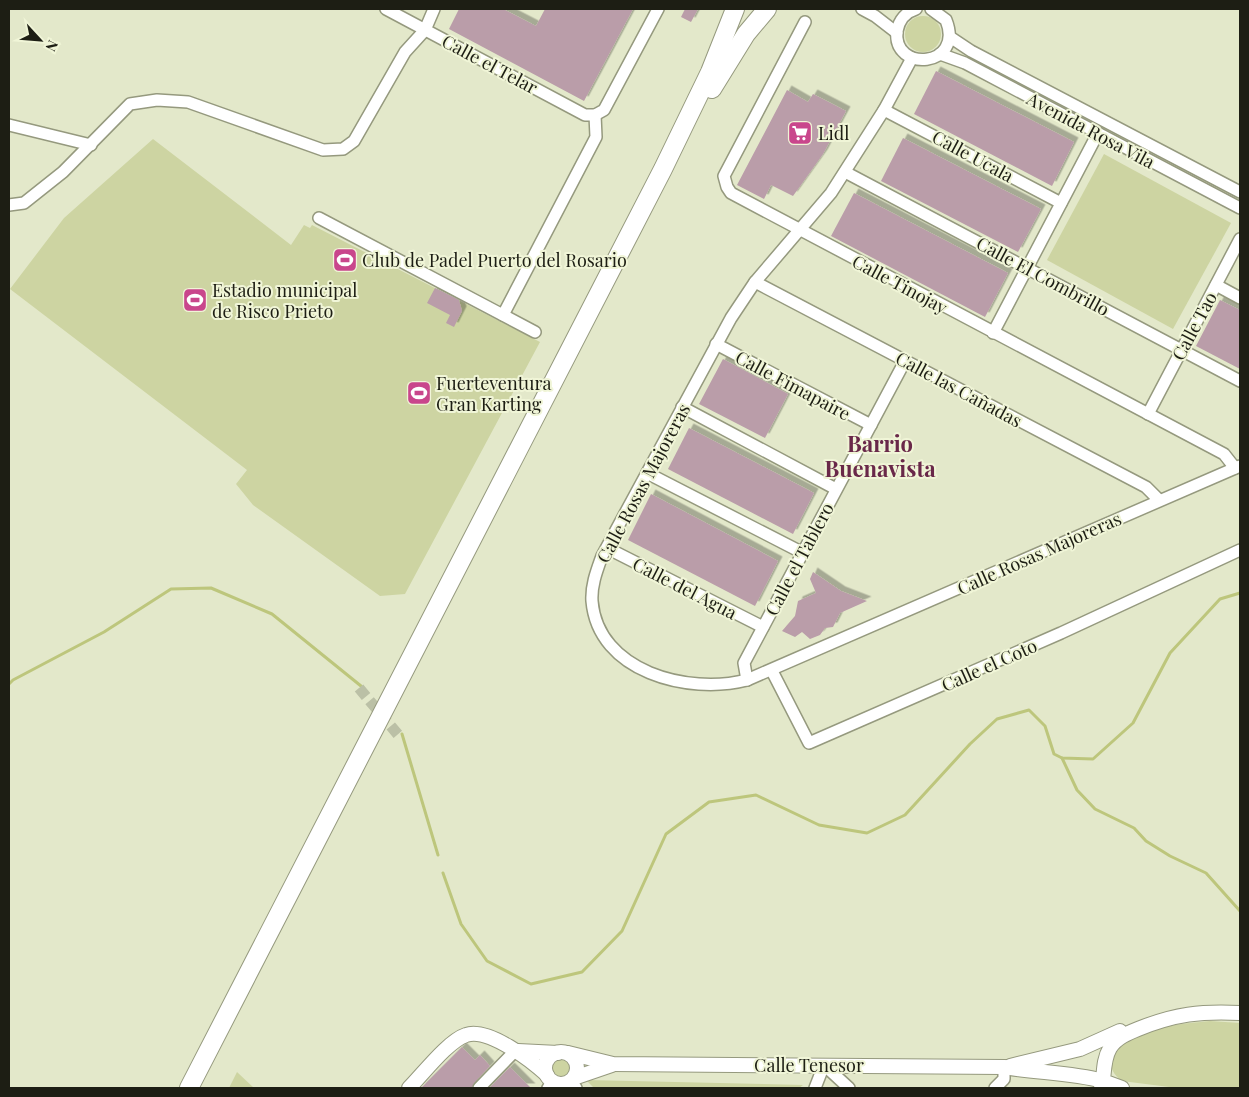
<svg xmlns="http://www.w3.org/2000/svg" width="1249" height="1097" font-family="'Playfair Display',serif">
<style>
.green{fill:#cdd4a2}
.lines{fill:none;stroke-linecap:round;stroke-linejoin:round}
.stream{stroke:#bdc67c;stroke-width:3}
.building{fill:#ba9da9;filter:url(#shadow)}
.minor-tunnel{stroke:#bbc0a6;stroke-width:11;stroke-dasharray:11 5.5;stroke-linecap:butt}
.minor-casing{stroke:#95997e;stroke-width:14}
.tertiary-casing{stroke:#95997e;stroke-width:16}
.primary-casing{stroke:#95997e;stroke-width:20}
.minor{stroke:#fff;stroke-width:11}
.tertiary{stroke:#fff;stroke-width:14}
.primary{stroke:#fff;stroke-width:18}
.labels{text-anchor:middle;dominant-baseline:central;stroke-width:4;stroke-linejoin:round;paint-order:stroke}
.street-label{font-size:18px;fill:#1d1e14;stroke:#f0f5d7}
.poi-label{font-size:18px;fill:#1d1e14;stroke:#f0f5d7;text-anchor:start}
.district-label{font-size:22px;font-weight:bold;fill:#692849;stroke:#f0f5d7}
</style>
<defs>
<filter id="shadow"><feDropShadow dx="4.5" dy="-4.5" stdDeviation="0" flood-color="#0004"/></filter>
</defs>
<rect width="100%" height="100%" fill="#e3e8ca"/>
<g class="green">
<circle cx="923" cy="34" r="18"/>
<path d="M153,139L291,245L304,225L310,228L312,225L540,342L405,594L380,596L253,505L236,484L247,470L10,289L64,218Z"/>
<path d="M1104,154L1231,223L1173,329L1047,260Z"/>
<path d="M1210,1021L1240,1023V1088H1177L1122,1081C1114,1075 1109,1068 1112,1058C1123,1028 1181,1024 1210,1021Z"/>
<circle cx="561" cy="1068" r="9"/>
<path d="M237,1072L254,1088H229Z"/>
<path d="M586,1080L803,1085L799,1088H594Z"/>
</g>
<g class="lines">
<g class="stream">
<path d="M9,684L13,680L104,632L171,589L211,588L272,614L361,686"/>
<path d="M402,734L438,855"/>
<path d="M1062,758L1077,790L1095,809L1134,828L1146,841L1170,856L1206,873L1240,911"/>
<path d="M443,873L461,924L487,961L531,984L582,972L622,931L666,834L709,802L756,795L819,825L867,833L905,815L970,744L997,719L1029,710L1045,726L1054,754L1062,758L1093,759L1133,723L1170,653L1220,599L1240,593"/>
</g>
</g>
<g class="building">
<path d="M459,9H503L536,26L545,9H633L584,101L449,29Z"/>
<path d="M685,9H698L691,22L681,17Z"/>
<path d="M936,71L1074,142L1052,186L914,114Z"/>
<path d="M787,90L808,102L813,94L846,111L823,154L793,196L771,185L764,199L737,185Z"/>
<path d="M903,138L1041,209L1018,252L881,181Z"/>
<path d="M854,193L1008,273L985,317L831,236Z"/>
<path d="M435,288L459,300L462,311L454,327L446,323L450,315L427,303Z"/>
<path d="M1220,300L1240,310V369L1196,346Z"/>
<path d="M723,359L788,394L765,438L699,404Z"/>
<path d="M689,428L814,493L793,534L668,469Z"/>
<path d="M651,494L778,561L755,606L628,540Z"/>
<path d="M813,572L841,591L867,601L840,613L833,627L825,628L820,635L810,639L802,632L795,637L782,631L795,616L798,601L816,593L810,579Z"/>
<path d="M462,1047L475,1060L480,1055L490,1066L474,1083L472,1088H421Z"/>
<path d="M510,1067L531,1088H489Z"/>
</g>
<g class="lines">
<path class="minor-tunnel" d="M359,688L400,737"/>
<defs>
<g id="minor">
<path d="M386,9L585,115H595L604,110L658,9"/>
<path d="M862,9L875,16L897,33"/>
<path d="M916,9C906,12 899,20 897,31C892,73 965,68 946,20L931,9"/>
<path d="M805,22L724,176L727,187L731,193L1224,454L1235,468"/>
<path d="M950,37L971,51L1240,192"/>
<path d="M940,54L965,63L1240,208"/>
<path d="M912,58L884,110L831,193L755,282L731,318L602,556C597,570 591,585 592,601C598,672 688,695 747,680L1240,466"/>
<path d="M884,110L1061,203"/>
<path d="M9,125L91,145"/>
<path d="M845,172L1240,381"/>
<path d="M9,205L24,203L63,172L130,104L157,100L188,102L323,150L343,149L354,141L405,52L425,30L434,9"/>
<path d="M319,218L535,332"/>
<path d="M755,282L1146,487L1159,500"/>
<path d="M1216,285L1240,298"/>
<path d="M503,315L596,137L595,115"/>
<path d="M993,333L1098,133"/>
<path d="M716,344L871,425"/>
<path d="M682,407L836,489"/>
<path d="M1148,414L1240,239"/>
<path d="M647,473L803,553"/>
<path d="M607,548L763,627"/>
<path d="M772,671L809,743L1061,633L1240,550"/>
<path d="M747,680L744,663L905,361"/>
<path d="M571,1081L576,1088"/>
<path d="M479,1088L516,1050"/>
<path d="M548,1088L553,1082"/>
<path d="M815,1088L824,1065L849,1088"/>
<path d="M995,1088L1004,1079V1067"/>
</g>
<g id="tertiary">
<path d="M518,1051L558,1053"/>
<circle cx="561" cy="1068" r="16"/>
<path d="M568,1053L613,1064L1004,1067C1038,1073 1070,1072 1103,1081L1101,1088"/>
<path d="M1010,1066L1080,1049L1120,1031"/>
<path d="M574,1078L612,1065"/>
<path d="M409,1088C423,1074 448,1041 466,1035C488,1027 532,1061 547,1075"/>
<path d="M1122,1088L1103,1081C1104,1070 1104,1058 1110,1048C1116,1038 1128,1033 1138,1029C1175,1014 1201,1011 1240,1013"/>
</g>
<g id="primary">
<path d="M712,89L746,34L767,9"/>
<path d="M189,1088L663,169L710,72L735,9"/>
</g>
</defs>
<use href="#minor" class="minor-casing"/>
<use href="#tertiary" class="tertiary-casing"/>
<use href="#primary" class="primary-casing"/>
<use href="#minor" class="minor"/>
<use href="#tertiary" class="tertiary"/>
<use href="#primary" class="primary"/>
</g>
<defs>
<symbol id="supermarket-square" viewBox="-11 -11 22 22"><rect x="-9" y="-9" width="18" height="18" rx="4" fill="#c9468c" stroke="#f0f5d7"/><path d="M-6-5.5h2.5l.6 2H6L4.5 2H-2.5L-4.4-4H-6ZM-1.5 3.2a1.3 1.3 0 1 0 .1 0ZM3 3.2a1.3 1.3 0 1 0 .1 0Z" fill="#fff"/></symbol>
<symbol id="stadium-square" viewBox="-11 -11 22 22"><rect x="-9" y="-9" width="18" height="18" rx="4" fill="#c9468c" stroke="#f0f5d7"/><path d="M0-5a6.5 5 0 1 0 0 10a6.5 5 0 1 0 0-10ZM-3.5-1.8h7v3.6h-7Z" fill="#fff"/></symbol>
</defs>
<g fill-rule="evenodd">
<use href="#supermarket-square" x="786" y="119" width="28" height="28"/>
<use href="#stadium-square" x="331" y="246" width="28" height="28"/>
<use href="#stadium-square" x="181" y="286" width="28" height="28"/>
<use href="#stadium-square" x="405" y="379" width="28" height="28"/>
</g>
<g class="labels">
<g class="street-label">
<text transform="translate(490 64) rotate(28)">Calle el Telar</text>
<text transform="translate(1091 130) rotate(28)">Avenida Rosa Vila</text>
<text transform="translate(973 156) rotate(28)">Calle Ucala</text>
<text transform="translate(1043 276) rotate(28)">Calle El Combrillo</text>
<text transform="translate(900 284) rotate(28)">Calle Tinojay</text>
<text transform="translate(1194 326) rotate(-62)">Calle Tao</text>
<text transform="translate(793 385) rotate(28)">Calle Fimapaire</text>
<text transform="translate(959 389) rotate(28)">Calle las Cañadas</text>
<text transform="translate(643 483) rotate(-62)">Calle Rosas Majoreras</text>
<text transform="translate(1039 553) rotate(-24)">Calle Rosas Majoreras</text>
<text transform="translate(799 559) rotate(-62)">Calle el Tablero</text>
<text transform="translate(685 588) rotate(27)">Calle del Agua</text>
<text transform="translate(989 665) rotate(-24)">Calle el Coto</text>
<text x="809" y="1065">Calle Tenesor</text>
</g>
<g class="poi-label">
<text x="818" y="133">Lidl</text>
<text x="362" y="260">Club de Padel Puerto del Rosario</text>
<text x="212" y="290">Estadio municipal<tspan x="212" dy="21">de Risco Prieto</tspan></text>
<text x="436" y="383">Fuerteventura<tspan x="436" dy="21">Gran Karting</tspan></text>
</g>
<g class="district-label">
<text x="880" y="443">Barrio<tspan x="880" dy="25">Buenavista</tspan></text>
</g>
</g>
<rect width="1249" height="1097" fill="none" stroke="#1d1e14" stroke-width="20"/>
<g transform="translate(40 40) rotate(116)" stroke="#f0f5d7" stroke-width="4" paint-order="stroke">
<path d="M0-4L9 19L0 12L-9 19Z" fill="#1d1e14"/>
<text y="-8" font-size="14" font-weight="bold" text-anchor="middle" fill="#1d1e14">N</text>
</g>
</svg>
